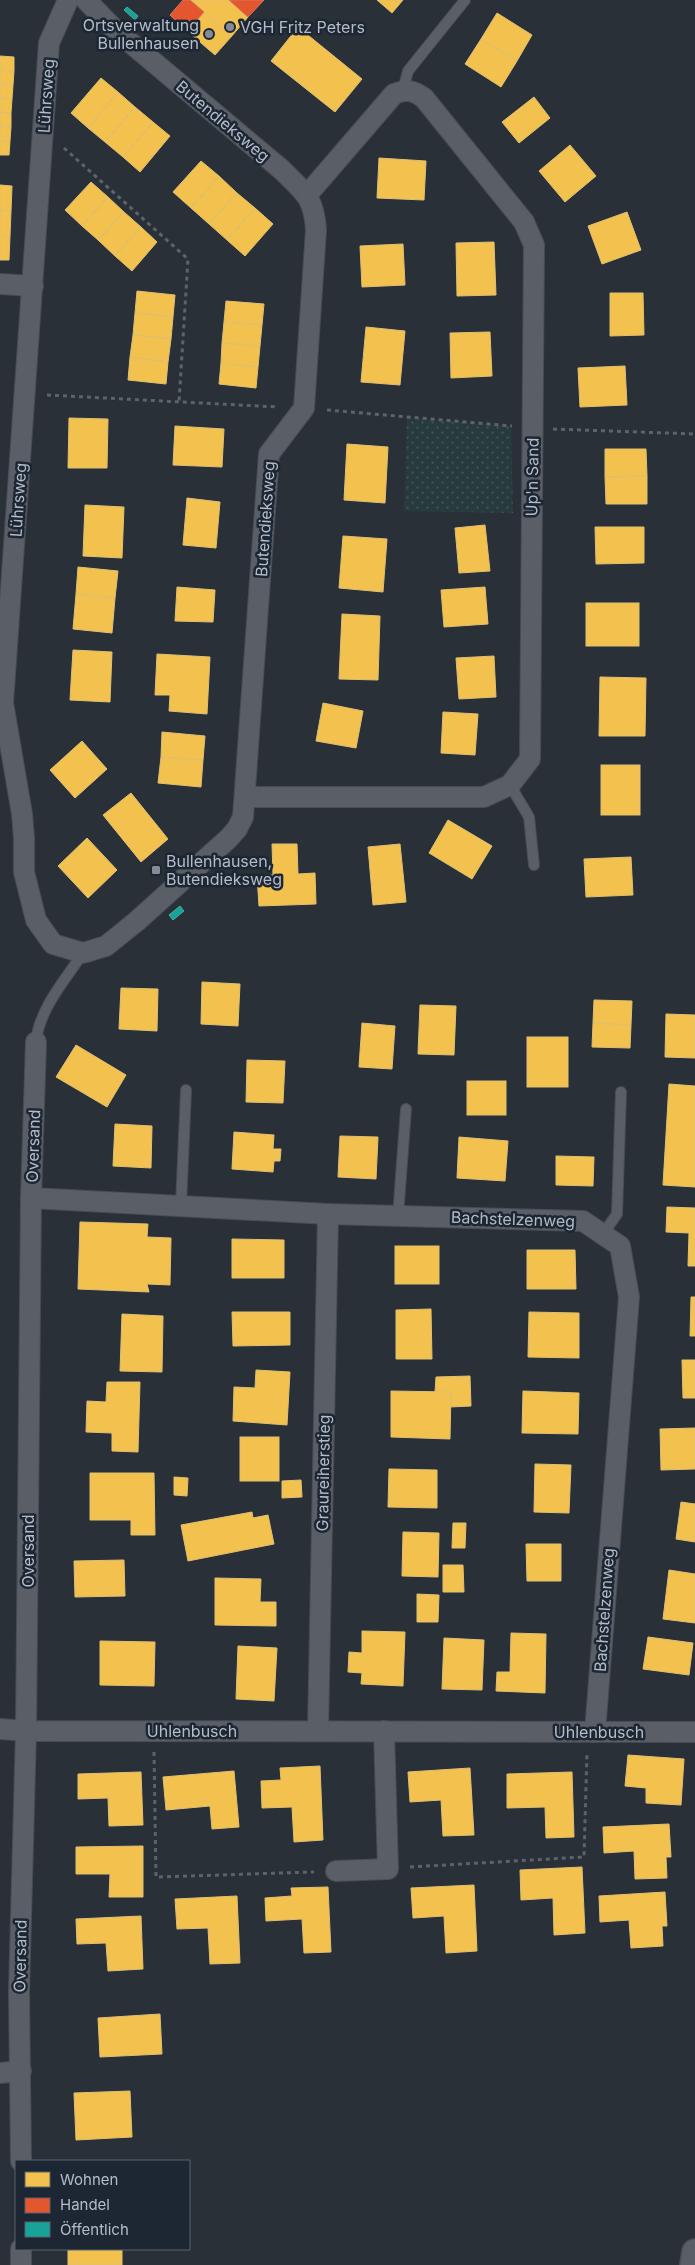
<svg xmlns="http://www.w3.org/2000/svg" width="695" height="2265" font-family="Inter,sans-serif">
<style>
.park{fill:url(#park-dots)}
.homes{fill:#f2c14e;stroke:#dfc073}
.shops{fill:#e4572e;stroke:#d6755c}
.public{fill:#17a398;stroke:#46aaa7}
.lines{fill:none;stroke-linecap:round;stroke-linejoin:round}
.service-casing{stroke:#484c53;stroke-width:12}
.minor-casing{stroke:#484c53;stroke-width:22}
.tertiary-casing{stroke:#484c53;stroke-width:28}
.path{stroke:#5d636a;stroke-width:3;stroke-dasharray:4 4;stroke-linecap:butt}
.service{stroke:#5a5e66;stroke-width:10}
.minor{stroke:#5a5e66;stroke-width:20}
.tertiary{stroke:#5a5e66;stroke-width:25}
.poi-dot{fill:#848b96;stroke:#1d2633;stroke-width:2}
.labels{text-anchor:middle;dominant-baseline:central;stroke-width:5;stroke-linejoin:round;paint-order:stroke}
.poi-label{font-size:16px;fill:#b4bcc9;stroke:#1d2633;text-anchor:start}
.street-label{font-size:16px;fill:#b4bcc9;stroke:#1d2633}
</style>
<defs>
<pattern id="park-dots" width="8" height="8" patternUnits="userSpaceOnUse" patternTransform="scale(1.25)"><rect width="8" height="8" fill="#273a3e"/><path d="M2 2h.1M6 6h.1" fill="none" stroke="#445559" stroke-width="1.8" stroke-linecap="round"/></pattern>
</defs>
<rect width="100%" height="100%" fill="#2a3038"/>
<path class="park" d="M407,418L511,426L513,513L404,511Z"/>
<g class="homes">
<path d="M190,0H229L248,17L231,37Z"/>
<path d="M377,0H403L392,13Z"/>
<path d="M204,12L231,37L215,55L187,31Z"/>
<path d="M497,13L532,35L517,61L481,39Z"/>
<path d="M298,27L362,79L335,112L271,61Z"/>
<path d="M481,39L517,61L501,87L465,64Z"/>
<path d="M0,56L14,57V71L0,70Z"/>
<path d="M0,70L14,71L13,85L0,84Z"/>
<path d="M101,78L118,92L88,128L71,113Z"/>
<path d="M0,84L13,85L12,99L0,98Z"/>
<path d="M118,92L135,107L105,142L88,128Z"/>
<path d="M534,97L550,118L519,143L502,122Z"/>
<path d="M0,98L12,99L11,113L0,112Z"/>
<path d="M135,107L153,122L123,157L105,142Z"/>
<path d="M0,112L11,113V127L0,126Z"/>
<path d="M153,122L170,136L140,172L123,157Z"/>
<path d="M0,126L11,127L10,141H0Z"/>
<path d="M0,141H10L9,155H0Z"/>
<path d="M570,145L596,176L565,202L539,171Z"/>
<path d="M379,158L426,161L424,200L377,198Z"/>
<path d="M201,161L219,176L191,208L173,192Z"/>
<path d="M219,176L237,193L209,224L191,208Z"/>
<path d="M91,182L108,197L82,226L65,210Z"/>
<path d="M0,185L12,186L11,211L0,210Z"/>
<path d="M237,193L255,208L227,240L209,224Z"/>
<path d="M108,197L124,212L98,240L82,226Z"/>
<path d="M255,208L273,224L245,256L227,240Z"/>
<path d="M0,210L11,211L10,236L0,235Z"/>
<path d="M124,212L141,227L115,256L98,240Z"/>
<path d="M627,212L641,250L602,264L588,226Z"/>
<path d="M141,227L157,242L132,271L115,256Z"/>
<path d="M0,235L10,236L9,260H0Z"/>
<path d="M494,242L496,295L457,296L456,243Z"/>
<path d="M403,244L405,285L362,287L360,246Z"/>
<path d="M137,291L175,295L173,317L135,313Z"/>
<path d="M610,293H643L644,335L610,336Z"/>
<path d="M226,301L264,304L262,325L224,322Z"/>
<path d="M135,313L173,317L171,339L133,335Z"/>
<path d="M224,322L262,325L260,346L222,343Z"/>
<path d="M366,327L405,331L400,385L361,382Z"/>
<path d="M490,332L492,376L451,378L450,333Z"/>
<path d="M133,335L171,339L168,362L130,357Z"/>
<path d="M222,343L260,346L258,367L221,363Z"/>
<path d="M130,357L168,362L166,384L128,380Z"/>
<path d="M221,363L258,367L256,388L219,384Z"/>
<path d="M625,366L627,405L580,407L578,368Z"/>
<path d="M69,418L108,419L107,468H68Z"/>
<path d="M175,426L224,429L222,467L173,465Z"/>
<path d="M347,444L388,447L385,503L344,500Z"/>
<path d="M605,449H646L647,476L605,477Z"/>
<path d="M647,476V504H606L605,477Z"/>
<path d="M187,498L220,502L216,548L183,545Z"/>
<path d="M85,505L124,507L122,558L83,556Z"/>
<path d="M485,525L490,571L459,573L455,528Z"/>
<path d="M595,527H644V563L596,564Z"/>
<path d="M343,536L387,539L383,592L339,588Z"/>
<path d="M78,567L118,571L115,598L76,594Z"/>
<path d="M177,587L215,590L213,622L175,621Z"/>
<path d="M485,587L488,624L444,627L441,590Z"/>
<path d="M76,594L115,598L112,633L73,629Z"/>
<rect x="586" y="603" width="53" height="43"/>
<path d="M342,614L380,616L378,680L339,679Z"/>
<path d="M73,650L112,652L110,702L70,700Z"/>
<path d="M157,654L210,657L207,714L169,711L170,695H155Z"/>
<path d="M494,656L496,697L459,699L456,658Z"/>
<path d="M600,677L646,678L645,736H599Z"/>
<path d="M323,703L363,711L356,748L316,741Z"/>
<path d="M443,712L478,714L475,755L441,753Z"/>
<path d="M162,732L205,736L203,760L161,757Z"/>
<path d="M82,741L107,769L75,798L50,770Z"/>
<path d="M161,757L203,760L201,787L158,783Z"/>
<rect x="601" y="765" width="39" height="50"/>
<path d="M131,793L168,839L141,862L103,815Z"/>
<path d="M448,820L492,846L472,879L429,853Z"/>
<path d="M87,838L117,870L88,898L58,866Z"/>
<path d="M272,844H297L298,874L315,873L316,904L259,906L257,876L273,875Z"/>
<path d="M400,844L406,902L373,905L368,847Z"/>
<path d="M631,857L633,895L586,897L584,859Z"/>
<path d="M202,982L240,984L238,1026L201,1024Z"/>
<path d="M121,988L158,989L157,1031L119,1029Z"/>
<path d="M594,1000L632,1001L631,1025L593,1023Z"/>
<path d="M420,1005L456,1006L454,1055L418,1054Z"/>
<path d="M666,1014L695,1015V1058L665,1057Z"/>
<path d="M362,1023L395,1026L392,1069L359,1067Z"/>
<path d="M593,1023L631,1025L630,1048L592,1047Z"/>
<rect x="527" y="1037" width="41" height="50"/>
<path d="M76,1045L126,1075L107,1107L56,1077Z"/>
<path d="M247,1060L285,1061L283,1103L246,1102Z"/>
<rect x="467" y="1081" width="39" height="34"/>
<path d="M669,1084L695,1086V1187L663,1185Z"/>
<path d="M115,1124L152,1126L151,1168L113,1166Z"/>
<path d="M234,1132L274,1135L273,1149H281L280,1161H274L273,1172L232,1169Z"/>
<path d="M340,1136L378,1137L376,1179L338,1177Z"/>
<path d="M459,1137L508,1141L505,1181L457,1178Z"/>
<path d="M556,1156L594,1157L593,1186L556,1185Z"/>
<path d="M667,1207L695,1208V1266H688L689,1233L666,1232Z"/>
<path d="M80,1222L148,1224L147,1237L171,1238L170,1285L147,1284L149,1292L78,1289Z"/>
<path d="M232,1239L284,1240V1278H232Z"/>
<rect x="395" y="1246" width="44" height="38"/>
<path d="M527,1250H575L576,1289H527Z"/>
<path d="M691,1297H695V1336H690Z"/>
<path d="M431,1309L432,1359H396V1310Z"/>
<path d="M232,1312H290V1345L233,1346Z"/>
<path d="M529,1312L579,1313V1358L528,1357Z"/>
<path d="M122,1314L163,1316L162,1372L120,1371Z"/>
<path d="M682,1360H695V1398H683Z"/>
<path d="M256,1370L290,1372L287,1425L233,1421L234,1387L255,1388Z"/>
<path d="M470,1376L471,1406L450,1407L451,1392H435L436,1377Z"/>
<path d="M107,1382H140L138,1452L112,1451V1433L86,1432L87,1401L106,1402Z"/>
<path d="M391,1391L451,1392L450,1439L391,1437Z"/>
<path d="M523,1391L579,1393L578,1434L522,1433Z"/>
<path d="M695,1428V1469L661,1470L660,1429Z"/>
<rect x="240" y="1437" width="39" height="44"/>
<path d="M535,1464L571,1465L569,1513L534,1512Z"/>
<path d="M389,1469L437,1470V1508L388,1507Z"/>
<path d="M90,1473H154L155,1535H131V1520H90Z"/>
<path d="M174,1477L188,1478L187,1496L174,1495Z"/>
<path d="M301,1480L302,1497L282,1498V1481Z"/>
<path d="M681,1502L695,1504V1542L676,1539Z"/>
<path d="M252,1512L253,1518L268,1515L274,1544L188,1561L181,1525Z"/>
<path d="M453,1523H466L465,1548H452Z"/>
<path d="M403,1532L439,1533L438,1577L402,1576Z"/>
<path d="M526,1544H561V1581H527Z"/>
<path d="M124,1560L125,1596L75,1597L74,1561Z"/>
<path d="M443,1565H463L464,1592H443Z"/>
<path d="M669,1570L695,1574V1623L663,1619Z"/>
<path d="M215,1578L261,1579L260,1602H276V1626L215,1625Z"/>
<path d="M417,1594L439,1595L438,1622H417Z"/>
<path d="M362,1631L405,1632L403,1686L361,1684L362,1673L348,1672L349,1652L362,1653Z"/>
<path d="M511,1633L546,1634L545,1693L496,1691L497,1672H510Z"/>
<path d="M648,1637L693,1643L689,1675L643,1669Z"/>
<path d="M444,1638L484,1640L482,1690L442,1689Z"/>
<path d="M100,1641L155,1642L154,1686L100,1685Z"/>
<path d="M238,1646L277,1648L274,1701L236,1699Z"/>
<path d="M628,1755L684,1759L681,1805L646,1803V1788L625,1786Z"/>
<path d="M320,1766L323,1840L294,1842L292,1807L262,1808L261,1781L281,1780L280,1768Z"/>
<path d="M470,1768L474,1835L443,1836L441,1800L410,1802L408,1772Z"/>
<path d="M234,1771L239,1827L212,1829L210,1806L166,1810L163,1777Z"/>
<path d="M141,1772L143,1825L109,1826L108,1798L78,1799V1774Z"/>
<path d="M572,1772L574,1837L546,1838L545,1807L507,1808V1774Z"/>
<path d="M669,1824L671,1857H666L667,1878L635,1879L634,1851L604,1853L603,1827Z"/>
<path d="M143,1846V1897H109L110,1874H76V1847Z"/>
<path d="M582,1867L585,1933L554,1935L553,1898L521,1900L520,1870Z"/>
<path d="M474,1885L477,1951L446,1953L444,1916L413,1918L411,1888Z"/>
<path d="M328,1887L331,1952L304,1953L302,1919L266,1921L265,1898L292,1896L291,1888Z"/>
<path d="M665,1892L667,1926H662L663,1946L631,1948L629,1920L600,1922L599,1896Z"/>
<path d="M237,1896L240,1963L210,1964L208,1928L177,1929L175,1899Z"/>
<path d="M141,1916L143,1969L108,1971L106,1943L77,1944L76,1919Z"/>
<path d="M160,2014L162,2054L100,2057L98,2018Z"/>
<path d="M130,2091L132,2137L76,2140L74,2093Z"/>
<rect x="68" y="2249" width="54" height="16"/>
</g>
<g class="shops">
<path d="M183,0H190L204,12L187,31L170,15Z"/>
<path d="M229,0H264L248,17Z"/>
</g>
<g class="public">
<path d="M127,7L138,16L135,20L124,10Z"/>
<path d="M180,906L184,911L173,920L169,915Z"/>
</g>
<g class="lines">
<defs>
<g id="service">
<path d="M403,90L408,71L465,0"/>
<path d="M510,785L529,817L534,865"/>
<path d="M36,1042C39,1009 65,980 83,953"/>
<path d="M181,1206L186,1090"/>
<path d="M398,1216L406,1109"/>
<path d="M603,1234L617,1214L621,1092"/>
</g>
<g id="minor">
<path d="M68,0L49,43L3,703L22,814L24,838V872L36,920L53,944L83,953L106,946L137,921L228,839L237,829L243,817L269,454L304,408L316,230C314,197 304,192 282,170L113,28L86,0"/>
<path d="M0,284L33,286"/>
<path d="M245,797H484L510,785L530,759L534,245L524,222L424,98C413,90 406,89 394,94L307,195"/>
<path d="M31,1198L328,1214L583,1221L620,1246L629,1297L595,1732"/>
<path d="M0,1729L26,1731L695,1732"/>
<path d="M318,1731L328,1214"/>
<path d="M336,1871L388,1869L384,1731"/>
<path d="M0,2073L21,2071"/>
<path d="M21,2161L19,1992L26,1731L31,1198L36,1042"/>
<path d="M21,2249V2265"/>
</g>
<path id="tertiary" d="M693,2265L695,2252"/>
</defs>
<use href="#service" class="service-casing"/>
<use href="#minor" class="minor-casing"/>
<use href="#tertiary" class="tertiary-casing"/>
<g class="path">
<path d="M64,148L188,259L179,402"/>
<path d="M47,395L278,407"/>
<path d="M327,410L512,426"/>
<path d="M553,429L695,434"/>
<path d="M154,1752L156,1877L314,1872"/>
<path d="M410,1867L584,1857L587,1752"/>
</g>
<use href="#service" class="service"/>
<use href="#minor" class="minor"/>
<use href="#tertiary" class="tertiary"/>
</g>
<g class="poi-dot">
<circle cx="230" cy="27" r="5"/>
<circle cx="209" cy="34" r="5"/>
<rect x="151" y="865" width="10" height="10" rx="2.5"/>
</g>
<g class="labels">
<g class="poi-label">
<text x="199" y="25" text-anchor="end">Ortsverwaltung<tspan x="199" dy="18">Bullenhausen</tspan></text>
<text x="240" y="27">VGH Fritz Peters</text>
<text x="166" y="861">Bullenhausen,<tspan x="166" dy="18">Butendieksweg</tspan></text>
</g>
<g class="street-label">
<text transform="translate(46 96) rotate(-86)">Lührsweg</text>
<text transform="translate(223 121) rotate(40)">Butendieksweg</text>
<text transform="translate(532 477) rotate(-89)">Up'n Sand</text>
<text transform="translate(18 500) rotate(-86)">Lührsweg</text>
<text transform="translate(265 519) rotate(-86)">Butendieksweg</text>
<text transform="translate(33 1146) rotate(-88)">Oversand</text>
<text transform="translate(513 1219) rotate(2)">Bachstelzenweg</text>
<text transform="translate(323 1473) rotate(-89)">Graureiherstieg</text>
<text transform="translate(28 1551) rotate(-90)">Oversand</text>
<text transform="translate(604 1610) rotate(-86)">Bachstelzenweg</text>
<text x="192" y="1731">Uhlenbusch</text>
<text x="599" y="1732">Uhlenbusch</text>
<text transform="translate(20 1956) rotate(-89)">Oversand</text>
</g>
</g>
<rect x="15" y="2160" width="175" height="90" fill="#1d2633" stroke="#59626f"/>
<rect x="25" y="2172" width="25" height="15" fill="#f2c14e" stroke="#59626f"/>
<text x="60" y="2185" font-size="15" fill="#b4bcc9">Wohnen</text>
<rect x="25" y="2198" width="25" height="15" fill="#e4572e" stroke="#59626f"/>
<text x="60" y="2210" font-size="15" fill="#b4bcc9">Handel</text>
<rect x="25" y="2222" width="25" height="15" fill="#17a398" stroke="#59626f"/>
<text x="60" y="2235" font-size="15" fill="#b4bcc9">Öffentlich</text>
</svg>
